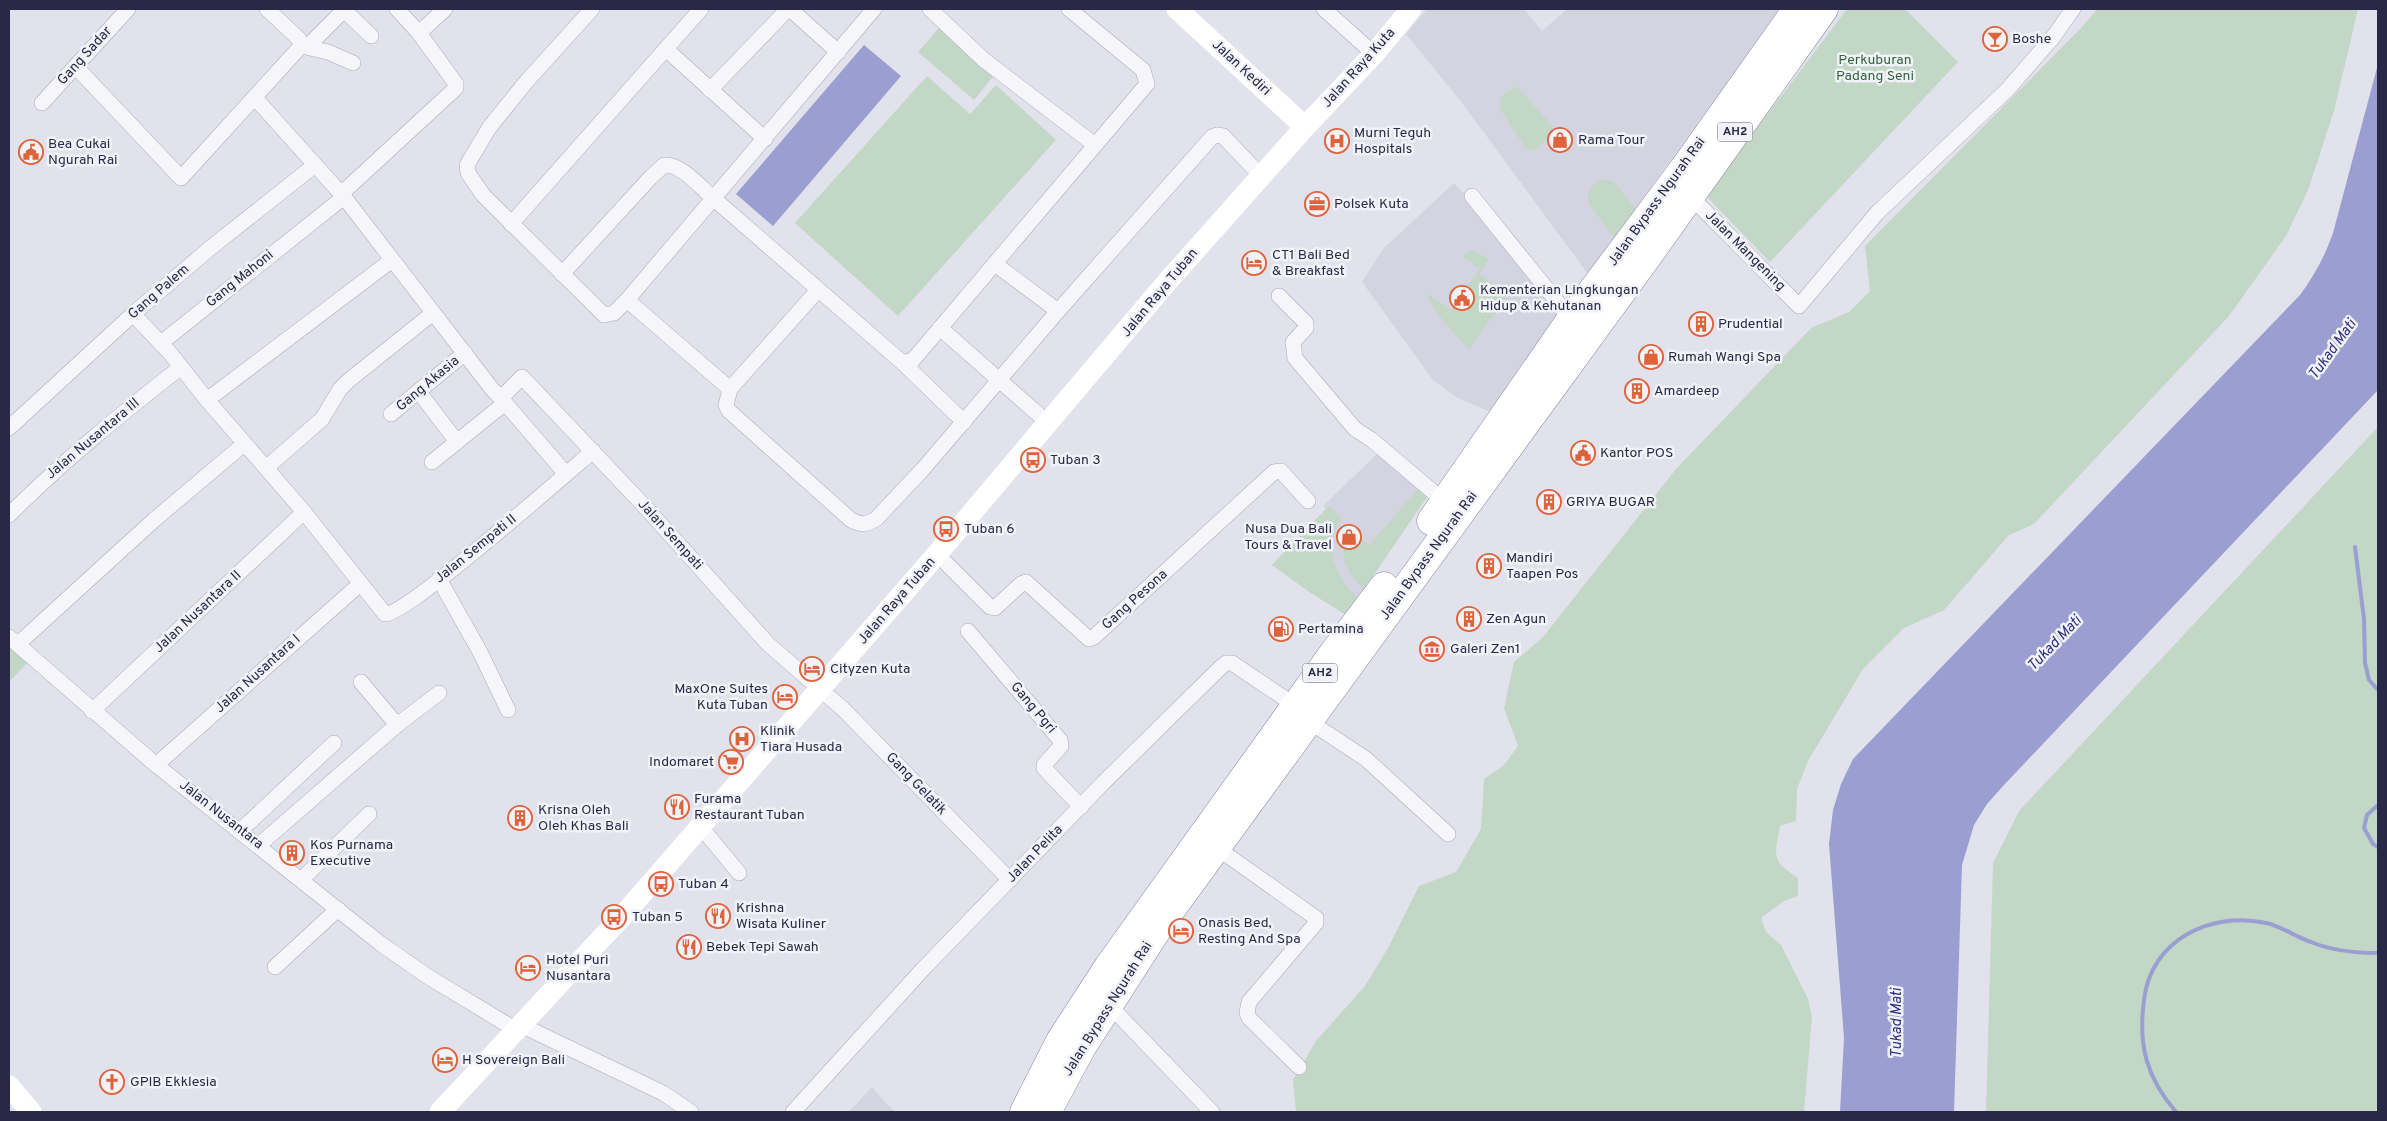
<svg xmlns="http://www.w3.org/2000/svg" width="2387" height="1121" font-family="Overpass,sans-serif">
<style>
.built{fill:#d4d4e1}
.green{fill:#c2d7c5}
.water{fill:#9a9ed0}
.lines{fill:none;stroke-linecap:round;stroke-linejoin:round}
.stream{stroke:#9a9ed0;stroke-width:4}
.street-casing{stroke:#aaaaba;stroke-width:16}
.highway-casing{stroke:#8888a4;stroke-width:29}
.street{stroke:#f6f6fa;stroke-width:15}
.secondary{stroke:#fff;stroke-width:21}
.highway{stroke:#fff;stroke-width:28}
.labels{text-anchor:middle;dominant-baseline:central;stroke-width:5;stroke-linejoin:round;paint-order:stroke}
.shield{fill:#f2f2f9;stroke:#65657c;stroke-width:1}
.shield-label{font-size:12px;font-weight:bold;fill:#292846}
.poi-label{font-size:14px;fill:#292846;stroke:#f2f2f9;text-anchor:start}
.street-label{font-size:14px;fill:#292846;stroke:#f2f2f9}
.park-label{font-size:14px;fill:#34643e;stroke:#f2f2f9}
.water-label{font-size:15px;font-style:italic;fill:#2d317f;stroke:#f2f2f9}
</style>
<rect width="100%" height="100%" fill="#e2e2ec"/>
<g class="built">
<path d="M1427,9H1524L1542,31L1567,9H1780L1588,274L1462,103L1406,34Z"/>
<path d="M1454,183L1474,204L1564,314L1491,412L1456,397L1433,380L1362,282L1383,249Z"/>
<path d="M1378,453L1427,497L1346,615L1308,591L1272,565L1326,509L1323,506Z"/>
<path d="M872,1087L886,1103L895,1112H849Z"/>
</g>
<g class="green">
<path d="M1847,9H1905L1958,62L1770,262L1706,196Z"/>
<path d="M2097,9H2358L2334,111L2308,190L2286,236L2229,316L2034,524L2009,535L1944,610L1904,628L1863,669L1808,761L1797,789L1796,821L1780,826C1775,856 1770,860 1798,878V896L1784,901L1761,918L1766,932L1781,945L1808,999L1812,1017L1804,1112H1296L1293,1080L1316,1041L1365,986L1388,948L1419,886L1456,872L1481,829L1484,779L1504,765L1518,746L1504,708L1514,662L1543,637L1676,469L1811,328L1849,312L1870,291L1865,246L2082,27Z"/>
<path d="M941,26L996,73L974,100L918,52Z"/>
<path d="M927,76L970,114L996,85L1056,140L898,316L795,223Z"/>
<path d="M1518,87L1553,127L1546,140L1534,151L1526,149L1500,109V99L1508,90Z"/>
<path d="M1605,179L1614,182L1636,209L1615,238L1588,203C1587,190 1593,182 1605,179Z"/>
<path d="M1472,250L1489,259L1479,274L1510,296L1506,297L1469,349C1454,332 1434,315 1427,293L1450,310L1480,269L1462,256Z"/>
<path d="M2378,427V1112H1986L1993,863L2019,811Z"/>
<path d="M1418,489L1427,497L1364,589C1346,573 1334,551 1353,530L1369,545Z"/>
<path d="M1329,506L1342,519C1321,544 1336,579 1358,598L1346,615L1308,591L1272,565Z"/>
<path d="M9,646L28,662L9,682Z"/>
</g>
<g class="water">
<path d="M864,45L901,76L773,226L736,194Z"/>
<path d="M2378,64V390L2004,785L1987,804L1974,825L1962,865L1954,1112H1840L1844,1038L1829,844L1833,810L1841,784L1853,759L2300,295C2314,276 2325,256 2333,233Z"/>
</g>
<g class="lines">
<g class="stream">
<path d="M2355,547L2364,619L2365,663L2369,680L2378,690"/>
<path d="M2378,805L2367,815L2364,828L2373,844L2378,847"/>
<path d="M2176,1112C2146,1077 2138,1045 2144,1000C2151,940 2210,911 2266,923C2281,926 2296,937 2311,942C2332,951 2356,953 2378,953"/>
</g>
<defs>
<g id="street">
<path d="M267,9L299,39L301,46"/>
<path d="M592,9L526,82L489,128L467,165L468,173L483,195L604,315L614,313L627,300L874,9"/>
<path d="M790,9L838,52"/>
<path d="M930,9L984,60L1095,145"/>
<path d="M1324,9L1374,54"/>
<path d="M419,33L445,9"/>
<path d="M301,46L328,52L353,63"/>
<path d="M308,46L344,10L371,36"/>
<path d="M667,50L765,139"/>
<path d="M76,67L181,178L301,46"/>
<path d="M710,90L788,9"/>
<path d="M255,98L344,197L492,389L505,403L432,462"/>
<path d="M42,103L128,9"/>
<path d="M341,194L456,88V84L419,33L397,9"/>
<path d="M1472,196L1571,319"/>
<path d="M1691,197L1799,306L1877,213L2007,90L2054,36L2073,9"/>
<path d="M511,224L701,9"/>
<path d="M995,264L1058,311"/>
<path d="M562,274L650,178L664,165C681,163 701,188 713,198L903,363L964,422"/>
<path d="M818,290L730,389L726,405L729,411L851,520C861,525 866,525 876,519L923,469L1058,311L1212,137L1217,135L1223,136L1262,177"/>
<path d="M1279,296L1306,323V328L1293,342L1295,358L1355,429L1372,440L1445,502"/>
<path d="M627,300L730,389"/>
<path d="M133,314L170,353L207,400L304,512L385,614C406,615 566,474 593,451"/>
<path d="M940,328L1047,422"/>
<path d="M161,343L344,197"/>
<path d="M903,363L913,360L1147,84L1143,70L1069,9"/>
<path d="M419,392L457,442"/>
<path d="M501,398L522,377L648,510L768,644L843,709L1010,880"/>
<path d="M207,400L392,260"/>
<path d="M505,403L566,474"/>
<path d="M391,414L465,353"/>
<path d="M9,428L133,314L209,249L315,165"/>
<path d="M266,468L322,419L340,389L348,381L433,313"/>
<path d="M9,515C63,461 121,414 181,367"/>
<path d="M937,554L990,607L995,608L1021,584L1026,582L1089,639L1094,637L1274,472L1281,471L1308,501"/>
<path d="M439,579L480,652L508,710"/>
<path d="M968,631L1060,740L1061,746L1044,765V768L1081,807"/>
<path d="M9,637L156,765L381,944L427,976L518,1031"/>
<path d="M18,644L154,520L244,444"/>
<path d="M361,682L397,725"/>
<path d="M92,711L304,512"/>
<path d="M1310,722L1366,759L1448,834"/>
<path d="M156,765L360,584"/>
<path d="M700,826L739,873"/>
<path d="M240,831L334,743"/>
<path d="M259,845L397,725L439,693"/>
<path d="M1217,848L1316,918V923L1249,1002L1247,1013L1249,1018L1299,1067"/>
<path d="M302,879L369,814"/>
<path d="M275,967L338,909"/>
<path d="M1109,1005L1212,1112"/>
<path d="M523,1026L663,1093L691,1112"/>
<path d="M793,1112L923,969L1104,782L1221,667L1226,663H1232L1296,706"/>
</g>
<g id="highway">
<path d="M1431,521L1571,319L1684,168L1797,9"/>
<path d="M1024,1112L1060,1041L1108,967L1334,652L1384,586"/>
<path d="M1047,1112L1082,1047L1163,921L1648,256L1824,9"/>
</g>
</defs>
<use href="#street" class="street-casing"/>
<use href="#highway" class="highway-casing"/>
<use href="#street" class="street"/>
<g class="secondary">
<path d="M1177,9L1305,127"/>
<path d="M9,1086L31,1112"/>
<path d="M440,1112L626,912L937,554L1167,282L1305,127L1374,54L1411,9"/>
</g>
<use href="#highway" class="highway"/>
</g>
<defs>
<symbol id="bar-ring" viewBox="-11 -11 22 22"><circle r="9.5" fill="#f2f2f9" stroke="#de633b" stroke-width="1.5"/><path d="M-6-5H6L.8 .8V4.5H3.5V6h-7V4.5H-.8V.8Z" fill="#de633b"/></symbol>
<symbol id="shop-ring" viewBox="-11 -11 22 22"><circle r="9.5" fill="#f2f2f9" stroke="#de633b" stroke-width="1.5"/><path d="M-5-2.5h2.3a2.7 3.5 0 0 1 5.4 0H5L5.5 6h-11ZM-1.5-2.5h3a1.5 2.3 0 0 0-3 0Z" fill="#de633b"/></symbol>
<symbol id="hospital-ring" viewBox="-11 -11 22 22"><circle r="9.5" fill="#f2f2f9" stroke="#de633b" stroke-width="1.5"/><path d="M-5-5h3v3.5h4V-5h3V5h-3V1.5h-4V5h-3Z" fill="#de633b"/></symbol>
<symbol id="civic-ring" viewBox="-11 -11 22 22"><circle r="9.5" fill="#f2f2f9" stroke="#de633b" stroke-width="1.5"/><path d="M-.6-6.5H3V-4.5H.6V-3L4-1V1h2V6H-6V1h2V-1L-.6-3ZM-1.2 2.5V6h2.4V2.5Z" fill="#de633b"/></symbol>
<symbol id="office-ring" viewBox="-11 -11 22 22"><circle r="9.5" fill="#f2f2f9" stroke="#de633b" stroke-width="1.5"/><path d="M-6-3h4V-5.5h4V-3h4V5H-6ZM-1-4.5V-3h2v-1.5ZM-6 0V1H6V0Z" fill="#de633b"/></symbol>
<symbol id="hotel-ring" viewBox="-11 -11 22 22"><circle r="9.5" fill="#f2f2f9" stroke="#de633b" stroke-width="1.5"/><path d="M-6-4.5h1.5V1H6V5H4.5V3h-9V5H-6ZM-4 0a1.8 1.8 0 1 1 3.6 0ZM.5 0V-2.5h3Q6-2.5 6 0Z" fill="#de633b"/></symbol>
<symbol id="building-ring" viewBox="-11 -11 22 22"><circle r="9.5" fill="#f2f2f9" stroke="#de633b" stroke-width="1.5"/><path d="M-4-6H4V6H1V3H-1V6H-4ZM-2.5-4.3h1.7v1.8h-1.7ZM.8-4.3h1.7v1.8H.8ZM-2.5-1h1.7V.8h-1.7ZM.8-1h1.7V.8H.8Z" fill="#de633b"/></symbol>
<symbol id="bus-ring" viewBox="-11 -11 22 22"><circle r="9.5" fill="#f2f2f9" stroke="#de633b" stroke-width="1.5"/><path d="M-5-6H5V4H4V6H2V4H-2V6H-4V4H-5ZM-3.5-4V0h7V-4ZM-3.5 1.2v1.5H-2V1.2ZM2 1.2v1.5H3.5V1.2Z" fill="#de633b"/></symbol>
<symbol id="fuel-ring" viewBox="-11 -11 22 22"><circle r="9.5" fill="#f2f2f9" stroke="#de633b" stroke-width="1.5"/><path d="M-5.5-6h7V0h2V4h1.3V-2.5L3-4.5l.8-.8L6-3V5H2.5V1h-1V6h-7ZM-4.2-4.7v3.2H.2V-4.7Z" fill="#de633b"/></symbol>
<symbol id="museum-ring" viewBox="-11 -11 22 22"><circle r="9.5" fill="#f2f2f9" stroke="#de633b" stroke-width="1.5"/><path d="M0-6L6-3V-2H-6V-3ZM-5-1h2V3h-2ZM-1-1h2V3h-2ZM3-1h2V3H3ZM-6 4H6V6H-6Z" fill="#de633b"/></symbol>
<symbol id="supermarket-ring" viewBox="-11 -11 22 22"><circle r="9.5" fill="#f2f2f9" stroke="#de633b" stroke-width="1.5"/><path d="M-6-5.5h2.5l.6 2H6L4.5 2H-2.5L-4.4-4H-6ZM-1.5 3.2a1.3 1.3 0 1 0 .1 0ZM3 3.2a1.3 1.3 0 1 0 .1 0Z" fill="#de633b"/></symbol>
<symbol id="restaurant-ring" viewBox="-11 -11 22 22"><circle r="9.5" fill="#f2f2f9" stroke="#de633b" stroke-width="1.5"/><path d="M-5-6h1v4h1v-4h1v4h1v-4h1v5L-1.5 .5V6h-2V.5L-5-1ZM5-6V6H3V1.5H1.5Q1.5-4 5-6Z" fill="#de633b"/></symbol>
<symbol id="church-ring" viewBox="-11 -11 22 22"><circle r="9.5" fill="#f2f2f9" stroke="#de633b" stroke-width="1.5"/><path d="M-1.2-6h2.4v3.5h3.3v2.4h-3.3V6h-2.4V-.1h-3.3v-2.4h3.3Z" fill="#de633b"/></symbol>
</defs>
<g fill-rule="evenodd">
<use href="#bar-ring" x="1981" y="25" width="28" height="28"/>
<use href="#shop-ring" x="1546" y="126" width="28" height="28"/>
<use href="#hospital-ring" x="1323" y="127" width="28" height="28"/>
<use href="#civic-ring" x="17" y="138" width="28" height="28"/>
<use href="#office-ring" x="1303" y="190" width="28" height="28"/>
<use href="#hotel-ring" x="1240" y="249" width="28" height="28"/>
<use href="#civic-ring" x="1448" y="284" width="28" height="28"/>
<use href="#building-ring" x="1687" y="310" width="28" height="28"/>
<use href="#shop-ring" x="1637" y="343" width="28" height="28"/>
<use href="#building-ring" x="1623" y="377" width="28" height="28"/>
<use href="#civic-ring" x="1569" y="439" width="28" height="28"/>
<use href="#bus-ring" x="1019" y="446" width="28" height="28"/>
<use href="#building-ring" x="1535" y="488" width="28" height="28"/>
<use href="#bus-ring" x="932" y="515" width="28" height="28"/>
<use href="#shop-ring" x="1335" y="523" width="28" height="28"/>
<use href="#building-ring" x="1475" y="552" width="28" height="28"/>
<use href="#building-ring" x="1455" y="605" width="28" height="28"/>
<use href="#fuel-ring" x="1267" y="615" width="28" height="28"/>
<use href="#museum-ring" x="1418" y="635" width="28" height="28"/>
<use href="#hotel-ring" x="798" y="655" width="28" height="28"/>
<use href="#hotel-ring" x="771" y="683" width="28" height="28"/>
<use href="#hospital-ring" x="728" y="725" width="28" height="28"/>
<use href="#supermarket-ring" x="717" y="748" width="28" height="28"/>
<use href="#restaurant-ring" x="663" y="793" width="28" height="28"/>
<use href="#building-ring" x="506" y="804" width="28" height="28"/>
<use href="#building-ring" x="278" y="839" width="28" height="28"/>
<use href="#bus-ring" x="647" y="870" width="28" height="28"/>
<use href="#restaurant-ring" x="704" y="902" width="28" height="28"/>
<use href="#bus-ring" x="600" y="903" width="28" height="28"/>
<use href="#hotel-ring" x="1167" y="917" width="28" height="28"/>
<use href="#restaurant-ring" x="675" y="933" width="28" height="28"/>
<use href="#hotel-ring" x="514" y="954" width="28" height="28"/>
<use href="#hotel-ring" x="431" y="1046" width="28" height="28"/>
<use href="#church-ring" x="98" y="1068" width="28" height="28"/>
</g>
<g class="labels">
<g class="shield">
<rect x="1717.5" y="122.5" width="35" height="19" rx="4"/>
<rect x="1302.5" y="663.5" width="35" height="19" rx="4"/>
</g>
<g class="shield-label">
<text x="1735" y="132">AH2</text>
<text x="1320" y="673">AH2</text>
</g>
<g class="poi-label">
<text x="2012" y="39">Boshe</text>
<text x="1354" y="133">Murni Teguh<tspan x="1354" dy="16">Hospitals</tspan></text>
<text x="1578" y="140">Rama Tour</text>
<text x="48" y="144">Bea Cukai<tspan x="48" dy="16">Ngurah Rai</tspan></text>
<text x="1334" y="204">Polsek Kuta</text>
<text x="1272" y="255">CT1 Bali Bed<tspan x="1272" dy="16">&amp; Breakfast</tspan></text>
<text x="1480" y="290">Kementerian Lingkungan<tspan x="1480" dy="16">Hidup &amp; Kehutanan</tspan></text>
<text x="1718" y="324">Prudential</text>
<text x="1668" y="357">Rumah Wangi Spa</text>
<text x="1654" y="391">Amardeep</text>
<text x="1600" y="453">Kantor POS</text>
<text x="1050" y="460">Tuban 3</text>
<text x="1566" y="502">GRIYA BUGAR</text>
<text x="964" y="529">Tuban 6</text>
<text x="1332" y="529" text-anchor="end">Nusa Dua Bali<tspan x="1332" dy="16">Tours &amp; Travel</tspan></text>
<text x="1506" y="558">Mandiri<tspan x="1506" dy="16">Taapen Pos</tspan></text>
<text x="1486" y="619">Zen Agun</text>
<text x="1298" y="629">Pertamina</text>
<text x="1450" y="649">Galeri Zen1</text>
<text x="830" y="669">Cityzen Kuta</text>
<text x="768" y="689" text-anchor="end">MaxOne Suites<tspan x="768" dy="16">Kuta Tuban</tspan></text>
<text x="760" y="731">Klinik<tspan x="760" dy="16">Tiara Husada</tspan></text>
<text x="714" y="762" text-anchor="end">Indomaret</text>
<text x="694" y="799">Furama<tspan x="694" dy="16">Restaurant Tuban</tspan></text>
<text x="538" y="810">Krisna Oleh<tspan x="538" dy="16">Oleh Khas Bali</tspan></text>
<text x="310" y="845">Kos Purnama<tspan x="310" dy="16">Executive</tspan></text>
<text x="678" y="884">Tuban 4</text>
<text x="736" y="908">Krishna<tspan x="736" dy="16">Wisata Kuliner</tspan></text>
<text x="632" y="917">Tuban 5</text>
<text x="1198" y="923">Onasis Bed,<tspan x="1198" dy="16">Resting And Spa</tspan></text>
<text x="706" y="947">Bebek Tepi Sawah</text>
<text x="546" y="960">Hotel Puri<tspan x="546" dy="16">Nusantara</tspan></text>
<text x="462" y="1060">H Sovereign Bali</text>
<text x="130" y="1082">GPIB Ekklesia</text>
</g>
<g class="street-label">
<text transform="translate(85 56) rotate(-48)">Gang Sadar</text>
<text transform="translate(1241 68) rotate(43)">Jalan Kediri</text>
<text transform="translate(1359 68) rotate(-48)">Jalan Raya Kuta</text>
<text transform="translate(1657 202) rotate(-54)">Jalan Bypass Ngurah Rai</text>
<text transform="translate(1745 251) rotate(45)">Jalan Mangening</text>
<text transform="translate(240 279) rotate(-39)">Gang Mahoni</text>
<text transform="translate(159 292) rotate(-41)">Gang Palem</text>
<text transform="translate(1160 293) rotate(-50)">Jalan Raya Tuban</text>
<text transform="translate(428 384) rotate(-40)">Gang Akasia</text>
<text transform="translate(93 439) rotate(-40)">Jalan Nusantara III</text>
<text transform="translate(670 535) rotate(48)">Jalan Sempati</text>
<text transform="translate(476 549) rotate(-39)">Jalan Sempati II</text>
<text transform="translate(1429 556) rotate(-54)">Jalan Bypass Ngurah Rai</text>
<text transform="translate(1135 600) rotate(-42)">Gang Pesona</text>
<text transform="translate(897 601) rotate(-49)">Jalan Raya Tuban</text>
<text transform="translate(198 612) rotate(-43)">Jalan Nusantara II</text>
<text transform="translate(258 674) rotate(-42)">Jalan Nusantara I</text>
<text transform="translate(1033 708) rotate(50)">Gang Pgri</text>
<text transform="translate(916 784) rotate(46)">Gang Gelatik</text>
<text transform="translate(221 815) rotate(38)">Jalan Nusantara</text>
<text transform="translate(1035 854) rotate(-46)">Jalan Pelita</text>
<text transform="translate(1108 1009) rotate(-58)">Jalan Bypass Ngurah Rai</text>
</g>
<g class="park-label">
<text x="1875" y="60">Perkuburan<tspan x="1875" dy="16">Padang Seni</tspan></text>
</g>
<g class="water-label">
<text transform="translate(2333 350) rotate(-54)">Tukad Mati</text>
<text transform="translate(2055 644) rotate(-46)">Tukad Mati</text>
<text transform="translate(1897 1023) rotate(-90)">Tukad Mati</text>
</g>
</g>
<rect width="2387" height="1121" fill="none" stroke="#292846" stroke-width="20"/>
</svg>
